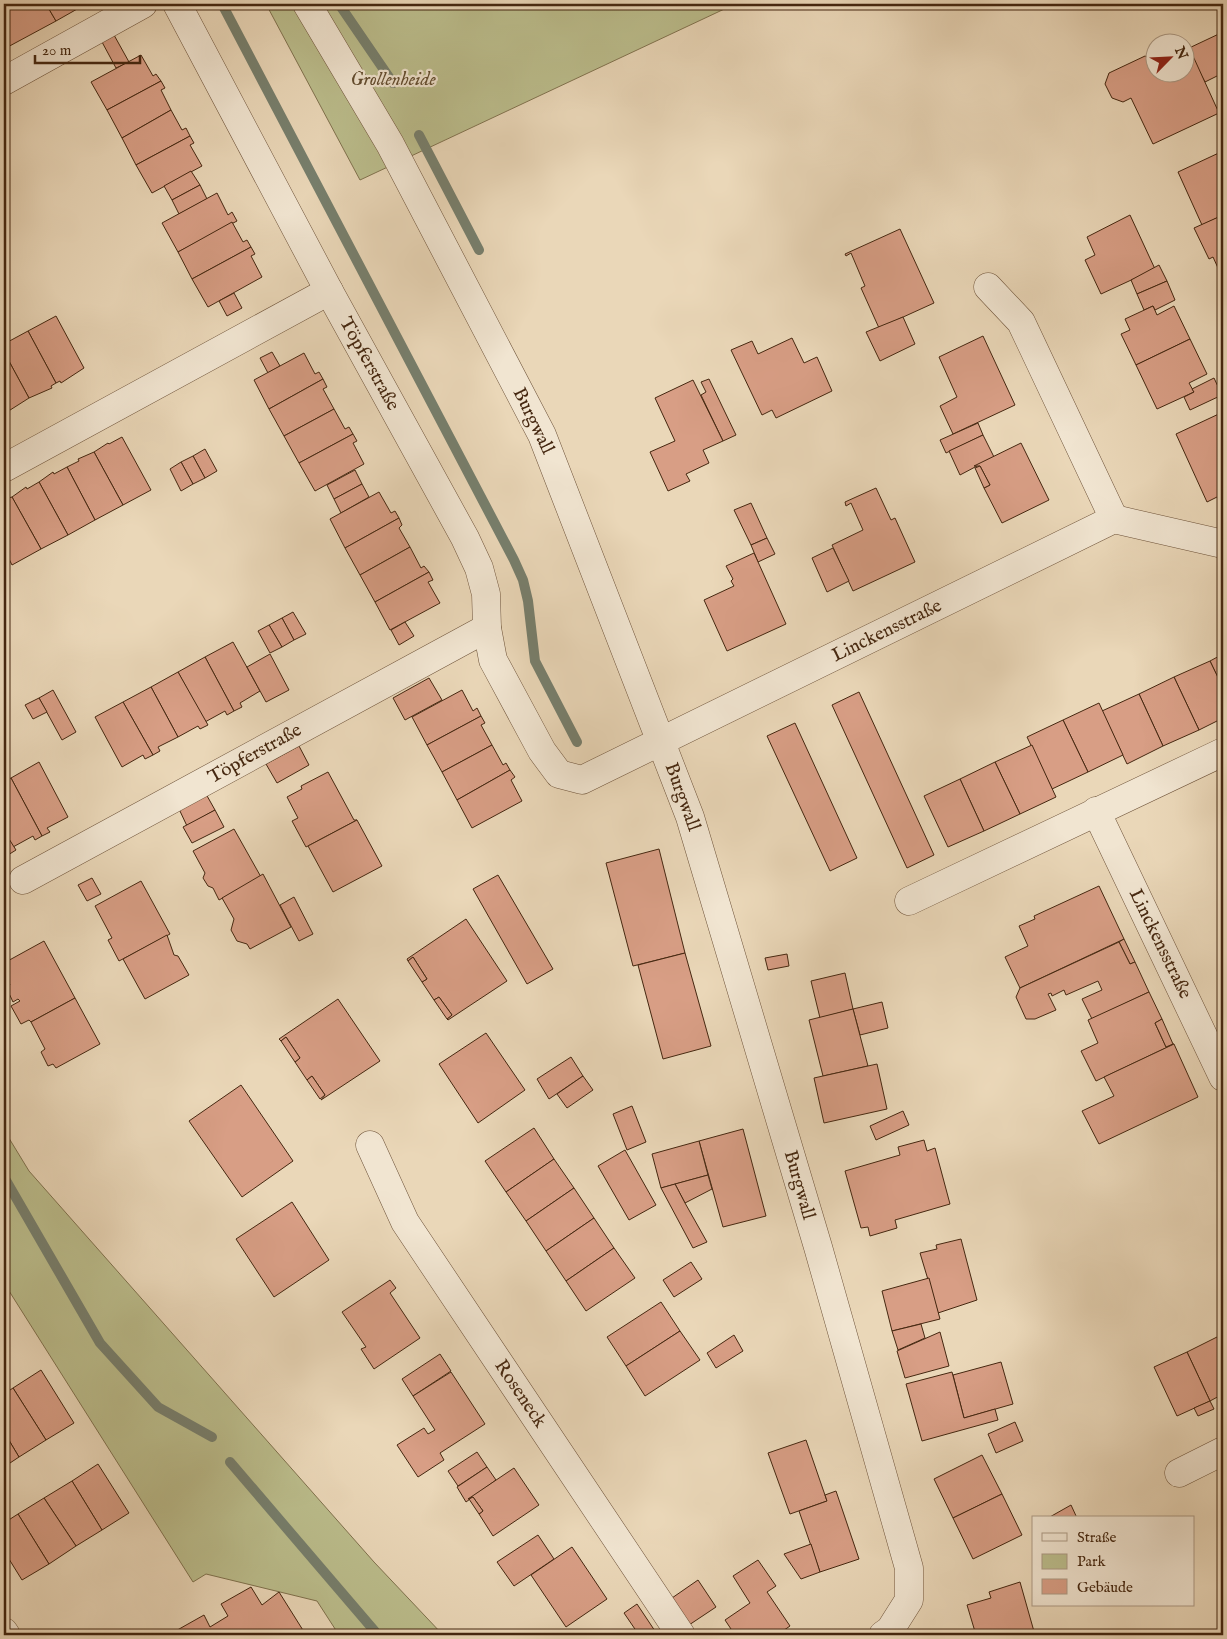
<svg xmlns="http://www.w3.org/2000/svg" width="1227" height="1639" font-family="'IM FELL English',serif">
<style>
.green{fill:#bbbd8c;stroke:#80724e}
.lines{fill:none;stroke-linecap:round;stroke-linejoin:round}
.stream{stroke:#777f6d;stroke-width:10}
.building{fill:#d89e85;stroke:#452710}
.minor-casing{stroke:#6e533a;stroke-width:29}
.minor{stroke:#f1e5d1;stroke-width:28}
.labels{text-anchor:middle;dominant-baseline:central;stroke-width:4.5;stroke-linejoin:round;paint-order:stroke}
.park-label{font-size:19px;font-style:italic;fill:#624c2f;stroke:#f1e5d1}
.street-label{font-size:19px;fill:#452710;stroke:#f1e5d1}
</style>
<rect width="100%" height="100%" fill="#ead7b8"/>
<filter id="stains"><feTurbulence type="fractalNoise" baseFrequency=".004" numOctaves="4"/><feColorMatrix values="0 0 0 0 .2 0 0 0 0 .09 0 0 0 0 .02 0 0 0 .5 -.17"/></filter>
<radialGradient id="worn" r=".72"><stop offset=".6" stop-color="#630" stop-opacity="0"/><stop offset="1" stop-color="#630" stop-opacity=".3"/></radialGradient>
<g class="green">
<path d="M266,4H735L360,180Z"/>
<path d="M4,1130L29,1171L374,1562L443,1635H339L317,1601L206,1574L193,1582L4,1283Z"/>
</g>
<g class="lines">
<g class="stream">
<path d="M222,4L514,560L523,580L528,601L535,661L577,742"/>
<path d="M339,4L393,83"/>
<path d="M419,135L479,250"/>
<path d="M4,1177L100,1343L158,1407L212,1437"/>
<path d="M230,1462L378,1635"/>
</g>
</g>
<g class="building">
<path d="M4,4H46L56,21L4,49Z"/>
<path d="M46,4H86L56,21Z"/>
<path d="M1223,32V73L1205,82L1187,49Z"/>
<path d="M114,35L129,62L116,68L102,42Z"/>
<path d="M141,55L153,76L156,74L161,81L107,110L91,82Z"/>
<path d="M1145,56L1154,59V72H1184V60L1193,56L1219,113L1153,144L1131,98L1123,102L1112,98L1105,84L1109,73Z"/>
<path d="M161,81L165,88L161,90L171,110L122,138L107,110Z"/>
<path d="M171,110L182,130L186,128L190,136L136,165L122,138Z"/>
<path d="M190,136L194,143L190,145L202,166L152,193L136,165Z"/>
<path d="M1223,151V215L1202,225L1178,172Z"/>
<path d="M191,171L200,185L172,200L164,186Z"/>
<path d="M200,185L207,199L179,214L172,200Z"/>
<path d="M217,193L228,215L232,212L237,221L178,252L162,223Z"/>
<path d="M1130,215L1155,269L1101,294L1085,260L1095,255L1087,237Z"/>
<path d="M1223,215V279L1213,257L1209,259L1194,228Z"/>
<path d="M232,222L243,242L247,240L251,247L192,279L178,252Z"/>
<path d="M900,229L934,303L879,328L861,288L865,286L851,253L846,256L845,254Z"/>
<path d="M251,247L255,254L251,256L262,277L208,307L192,279Z"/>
<path d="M1159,265L1167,281L1137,294L1131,280Z"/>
<path d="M1167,281L1175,300L1155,310L1153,306L1144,310L1137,294Z"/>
<path d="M234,293L242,308L227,316L219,301Z"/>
<path d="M1153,306L1157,315L1174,306L1190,339L1136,365L1121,334L1130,330L1125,319Z"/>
<path d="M56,316L84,368L61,383L60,381L56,383L28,331Z"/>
<path d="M903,317L915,344L880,361L866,332Z"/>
<path d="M28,331L56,383L51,386L52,388L29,398L4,352V344Z"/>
<path d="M983,336L1015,405L953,434L940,406L957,397L939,357Z"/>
<path d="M792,338L804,363L817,357L832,391L776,418L772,410L762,415L731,350L752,341L758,354Z"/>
<path d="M1190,339L1207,374L1189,383L1194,392L1157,409L1136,365Z"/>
<path d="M4,352L29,398L7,412H4Z"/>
<path d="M272,352L280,366L268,373L260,358Z"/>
<path d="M304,353L315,374L319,372L323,379L269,409L254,380Z"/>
<path d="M1214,378L1222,395L1190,410L1184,397L1194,392L1192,389Z"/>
<path d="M323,379L327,387L323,389L334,409L284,436L269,409Z"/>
<path d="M709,379L736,435L723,441L701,395L706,392L701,382Z"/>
<path d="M693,380L723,441L703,450L709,463L686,474L690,481L668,491L650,452L675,441L655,398Z"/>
<path d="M334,409L345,429L349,427L353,434L299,463L284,436Z"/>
<path d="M1223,412V494L1207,502L1176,434Z"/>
<path d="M978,423L983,435L946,453L940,440Z"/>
<path d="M353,434L357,441L353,443L364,464L315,491L299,463Z"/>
<path d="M983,435L994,457L960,475L949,451Z"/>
<path d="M122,437L151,490L123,505L94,452L108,443L109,444Z"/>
<path d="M1021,443L1049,500L1002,523L984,488L990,485L980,466H974Z"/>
<path d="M205,449L217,471L205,478L193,456Z"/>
<path d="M94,452L123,505L95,520L67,467L79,461L78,459Z"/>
<path d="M193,456L205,478L193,484L181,462Z"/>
<path d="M181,462L193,484L181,491L170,469Z"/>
<path d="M980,466L990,485L984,488L975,468Z"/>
<path d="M67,467L95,520L68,535L39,482L53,472L54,474Z"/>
<path d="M355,470L362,484L334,499L327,485Z"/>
<path d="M39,482L68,535L41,549L12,497L26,487L27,489Z"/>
<path d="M362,484L369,497L341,513L334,499Z"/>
<path d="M876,488L891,520L895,518L915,562L853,591L832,545L863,530L851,503L846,506L845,502Z"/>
<path d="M379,492L391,513L395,511L399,518L345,548L330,519Z"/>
<path d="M12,497L41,549L12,565L4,549V499Z"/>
<path d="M751,503L767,538L751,545L734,510Z"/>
<path d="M399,518L402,525L399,528L410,547L360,575L345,548Z"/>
<path d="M767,538L775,554L758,562L751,545Z"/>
<path d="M410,547L421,568L424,566L429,572L375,602L360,575Z"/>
<path d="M833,548L849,581L827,592L812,558Z"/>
<path d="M754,553L786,624L727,651L704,600L734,586L731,581L733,579L726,566Z"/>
<path d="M429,572L433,580L428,582L440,603L390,630L375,602Z"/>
<path d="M293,612L306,634L294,640L282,618Z"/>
<path d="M282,618L294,640L282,647L269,625Z"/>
<path d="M405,622L414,636L399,645L391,630Z"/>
<path d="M269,625L282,647L270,653L258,631Z"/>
<path d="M233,642L260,691L240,703L242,707L234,711L205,657Z"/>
<path d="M270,654L289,690L266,702L247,667Z"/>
<path d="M1223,654V688L1210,661Z"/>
<path d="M205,657L234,711L227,715L225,711L205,722L178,672Z"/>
<path d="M1210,661L1223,688V718L1199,730L1174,677Z"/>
<path d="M178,672L208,725L200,729L198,726L178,737L151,687Z"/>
<path d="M1174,677L1199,730L1163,746L1139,694Z"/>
<path d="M429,678L442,700L405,720L393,698Z"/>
<path d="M151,687L178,737L158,747L160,751L153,755L123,702Z"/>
<path d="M53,690L76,732L62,740L39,698Z"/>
<path d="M462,690L473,711L477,708L481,716L427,745L412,717Z"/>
<path d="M859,692L934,855L907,868L832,705Z"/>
<path d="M1139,694L1163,746L1127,764L1102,711Z"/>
<path d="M39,698L47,712L33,719L25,705Z"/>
<path d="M123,702L153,755L145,759L143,755L122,767L95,717Z"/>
<path d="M1099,703L1123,755L1088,772L1063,720Z"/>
<path d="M481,716L485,723L481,725L492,745L442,772L427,745Z"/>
<path d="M1063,720L1088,772L1052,789L1027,737Z"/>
<path d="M795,723L857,858L830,871L767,736Z"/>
<path d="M492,745L503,765L506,763L510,770L457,800L442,772Z"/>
<path d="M1032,745L1056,797L1020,814L995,762Z"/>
<path d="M299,746L309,765L277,783L266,764Z"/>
<path d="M39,762L68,817L47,828L50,832L42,836L11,778Z"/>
<path d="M995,762L1020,814L984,831L960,779Z"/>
<path d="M510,770L515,777L511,780L522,801L472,828L457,800Z"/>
<path d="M328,772L354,820H357L306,847L292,821L298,818L287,797L302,789L301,786Z"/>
<path d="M11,778L42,836L35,840L33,836L13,847L4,831V781Z"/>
<path d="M960,779L984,831L948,847L924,796Z"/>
<path d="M206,794L215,810L187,826L179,809Z"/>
<path d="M215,810L224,827L192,843L183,827Z"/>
<path d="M357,820L382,866L333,892L308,846Z"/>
<path d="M234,829L261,877L219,900L213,888L208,886L203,878L205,873L193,851Z"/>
<path d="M4,831L16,850L8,855L4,852Z"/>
<path d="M659,849L685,953L633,966L606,863Z"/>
<path d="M263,874L291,927L250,949L247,944L237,941L231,930L234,919L222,898Z"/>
<path d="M498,875L553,969L527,984L473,889Z"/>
<path d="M92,878L101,894L87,901L78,885Z"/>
<path d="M141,881L170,934L119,961L108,940L112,938L95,906Z"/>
<path d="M1099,886L1124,939L1020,988L1005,957L1028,946L1019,926L1035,919L1034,916Z"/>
<path d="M294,897L313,934L299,941L280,905Z"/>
<path d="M466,919L507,981L448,1020L447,1019L452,1015L439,997L434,1000L422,982L427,979L413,957L408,961L407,959Z"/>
<path d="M167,935L174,955L178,956L189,975L145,999L123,959Z"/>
<path d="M1124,939L1135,962L1130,964L1119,942Z"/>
<path d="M44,941L75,998L31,1022L29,1020L21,1024L11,1006L20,1001L18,999L13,1002L6,987L10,985L4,973V963Z"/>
<path d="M1119,942L1130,964L1135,962L1149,992L1092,1019L1082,999L1102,990L1098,981L1066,995L1064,990L1052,996L1051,993L1048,994L1056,1010L1035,1019H1026L1016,997L1020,988Z"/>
<path d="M685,953L711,1046L663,1059L638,965Z"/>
<path d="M787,954L789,966L768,970L765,958Z"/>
<path d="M413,957L427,979L422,982L408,961Z"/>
<path d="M845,973L853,1009L820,1018L811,981Z"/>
<path d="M1149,992L1162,1019L1155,1023L1166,1047L1174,1044L1096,1081L1081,1051L1098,1043L1088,1020Z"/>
<path d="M439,997L452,1015L447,1019L434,1000Z"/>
<path d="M75,998L100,1044L56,1068L53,1064L48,1066L41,1052L45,1049L31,1022Z"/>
<path d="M338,999L380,1061L321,1100L325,1095L312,1076L307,1080L295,1062L300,1058L286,1037L281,1041L279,1039Z"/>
<path d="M882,1002L888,1028L860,1035L853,1009Z"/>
<path d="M853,1009L868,1066L823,1076L809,1020Z"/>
<path d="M1162,1019L1173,1044L1166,1047L1155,1023Z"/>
<path d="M486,1033L525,1090L478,1123L439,1064Z"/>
<path d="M286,1037L300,1058L295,1062L281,1041Z"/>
<path d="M1174,1044L1198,1097L1099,1144L1082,1111L1114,1096L1104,1077Z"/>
<path d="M571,1057L583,1076L549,1099L537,1079Z"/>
<path d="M877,1064L887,1109L824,1123L814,1078Z"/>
<path d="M312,1076L325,1095L320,1099L307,1080Z"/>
<path d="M583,1076L593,1090L567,1108L557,1094Z"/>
<path d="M241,1085L293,1161L242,1197L189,1121Z"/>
<path d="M632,1106L646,1142L627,1150L613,1114Z"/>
<path d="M903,1111L909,1125L876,1140L870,1126Z"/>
<path d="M534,1128L554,1159L506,1192L485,1161Z"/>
<path d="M743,1129L766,1216L723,1227L699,1141Z"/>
<path d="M924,1140L927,1151L935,1148L950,1204L895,1220L897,1228L870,1236L868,1227L861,1228L845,1171L900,1155L898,1147Z"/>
<path d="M699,1141L708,1175L661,1188L652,1154Z"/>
<path d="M625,1150L656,1205L629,1220L598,1166Z"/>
<path d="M554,1159L574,1188L526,1221L506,1192Z"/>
<path d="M708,1175L712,1189L685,1203L675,1184Z"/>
<path d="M675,1184L685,1203L707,1242L693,1248L661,1188Z"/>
<path d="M574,1188L594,1218L546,1251L526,1221Z"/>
<path d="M292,1202L329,1260L274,1297L236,1239Z"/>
<path d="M594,1218L614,1248L566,1281L546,1251Z"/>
<path d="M961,1239L977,1300L938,1313L920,1253L937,1249L936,1245Z"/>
<path d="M614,1248L635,1278L586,1311L566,1281Z"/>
<path d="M691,1262L702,1279L674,1297L663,1280Z"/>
<path d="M929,1278L940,1319L892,1331L882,1291Z"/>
<path d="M390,1280L396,1288L390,1293L420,1338L374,1369L361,1349L366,1347L342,1312Z"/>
<path d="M661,1302L680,1331L626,1366L607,1337Z"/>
<path d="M921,1324L925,1338L898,1350L892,1331Z"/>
<path d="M680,1331L700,1360L645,1396L626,1366Z"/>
<path d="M940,1332L949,1366L905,1378L897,1351Z"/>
<path d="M734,1335L743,1351L716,1368L707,1353Z"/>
<path d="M1219,1336L1223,1344V1394L1210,1401L1187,1352Z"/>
<path d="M1187,1352L1210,1401L1177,1416L1154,1367Z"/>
<path d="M440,1354L451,1371L413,1396L402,1379Z"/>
<path d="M1001,1362L1013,1404L964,1418L953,1375Z"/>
<path d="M41,1370L74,1423L46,1440L13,1388Z"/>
<path d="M451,1372L485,1424L440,1453L444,1460L418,1477L397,1445L424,1428L428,1434L435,1430L413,1396Z"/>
<path d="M952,1372L964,1418L995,1409L998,1420L922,1441L906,1384Z"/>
<path d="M13,1388L46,1440L19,1457L4,1432V1394Z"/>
<path d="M1210,1401L1214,1409L1198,1416L1194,1408Z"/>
<path d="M1015,1422L1023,1441L996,1453L988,1434Z"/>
<path d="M4,1432L19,1457L4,1467Z"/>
<path d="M806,1440L827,1501L790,1514L768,1453Z"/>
<path d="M477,1452L487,1467L458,1486L448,1471Z"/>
<path d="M982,1455L1002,1494L953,1518L934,1479Z"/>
<path d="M98,1464L129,1513L102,1530L72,1481Z"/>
<path d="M487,1467L496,1480L466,1502L457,1487Z"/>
<path d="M514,1468L539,1505L493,1536L479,1514L483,1511L473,1497L468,1499Z"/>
<path d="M72,1481L102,1530L76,1546L44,1498Z"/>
<path d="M836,1491L859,1559L820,1572L799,1511L827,1501L825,1495Z"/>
<path d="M1002,1494L1022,1535L973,1559L953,1518Z"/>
<path d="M473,1497L483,1511L479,1514L469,1499Z"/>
<path d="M44,1498L76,1546L49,1564L18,1514Z"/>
<path d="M1071,1505L1077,1518H1048Z"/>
<path d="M18,1514L49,1564L22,1580L4,1551V1523Z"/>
<path d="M538,1535L554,1559L514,1586L497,1562Z"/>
<path d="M811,1544L820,1572L801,1579L784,1554Z"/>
<path d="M572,1547L607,1599L566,1627L531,1575Z"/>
<path d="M758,1560L776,1586L767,1592L790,1626L777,1635H735L725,1620L750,1603L733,1576Z"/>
<path d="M698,1580L716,1607L689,1625L672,1598Z"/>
<path d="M1020,1582L1035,1635H976L967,1605L991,1598L989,1592Z"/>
<path d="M251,1587L262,1605L279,1592L306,1635H173L172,1633L204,1615L210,1627L228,1616L221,1604Z"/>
<path d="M637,1604L657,1634L655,1635H639L624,1613Z"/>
</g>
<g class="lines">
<defs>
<g id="minor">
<path d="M177,4L329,291L465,538L479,568L486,594L487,628L493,660L542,751L559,774L582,780L1114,519L1223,544"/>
<path d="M307,4L390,144L542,435L690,817L818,1247L909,1568V1600L890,1630L883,1635"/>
<path d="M4,81L143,4"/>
<path d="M988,287L1021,322L1114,519"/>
<path d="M4,468L329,291"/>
<path d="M1096,811L1223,1077"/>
<path d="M23,880L487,628"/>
<path d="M909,901L1223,752"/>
<path d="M370,1145L405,1222L681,1635"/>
<path d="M1179,1473L1223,1451"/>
<path d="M4,1632L6,1635"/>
</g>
</defs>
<use href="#minor" class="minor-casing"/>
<use href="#minor" class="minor"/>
</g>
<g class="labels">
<g class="park-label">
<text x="393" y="80">Grollenheide</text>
</g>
<g class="street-label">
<text transform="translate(369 364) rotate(61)">Töpferstraße</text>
<text transform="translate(533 421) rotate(64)">Burgwall</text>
<text transform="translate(887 631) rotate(-26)">Linckensstraße</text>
<text transform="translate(255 754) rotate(-29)">Töpferstraße</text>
<text transform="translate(682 797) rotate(70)">Burgwall</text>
<text transform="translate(1160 944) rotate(64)">Linckensstraße</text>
<text transform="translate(799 1185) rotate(74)">Burgwall</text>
<text transform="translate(520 1394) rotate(56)">Roseneck</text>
</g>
</g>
<rect width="1227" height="1639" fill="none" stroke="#ead7b8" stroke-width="20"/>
<rect x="5" y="5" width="1217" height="1629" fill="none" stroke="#452710" stroke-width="2.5"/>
<rect x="10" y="10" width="1207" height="1619" fill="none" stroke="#452710"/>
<rect x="1032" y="1516" width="162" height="90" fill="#f1e5d1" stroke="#ac9984"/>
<rect x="1042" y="1533" width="25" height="8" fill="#f1e5d1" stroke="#ac9984"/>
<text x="1077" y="1542" font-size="15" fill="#452710">Straße</text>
<rect x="1042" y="1554" width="25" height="15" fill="#bbbd8c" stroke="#ac9984"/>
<text x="1077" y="1566" font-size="15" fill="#452710">Park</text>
<rect x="1042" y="1579" width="25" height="15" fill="#d89e85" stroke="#ac9984"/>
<text x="1077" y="1592" font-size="15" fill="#452710">Gebäude</text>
<g transform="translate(1170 58) rotate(66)"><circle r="24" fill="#f1e5d1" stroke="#ac9984"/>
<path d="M0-4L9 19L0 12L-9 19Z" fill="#8f2418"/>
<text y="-8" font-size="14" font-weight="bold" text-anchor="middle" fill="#452710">N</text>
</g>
<path d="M35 55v8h105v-8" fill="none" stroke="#452710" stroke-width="2.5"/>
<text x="42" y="55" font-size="15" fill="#452710" stroke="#f1e5d1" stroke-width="4" paint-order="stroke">20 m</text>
<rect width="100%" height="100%" filter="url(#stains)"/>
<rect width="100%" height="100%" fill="url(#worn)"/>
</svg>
